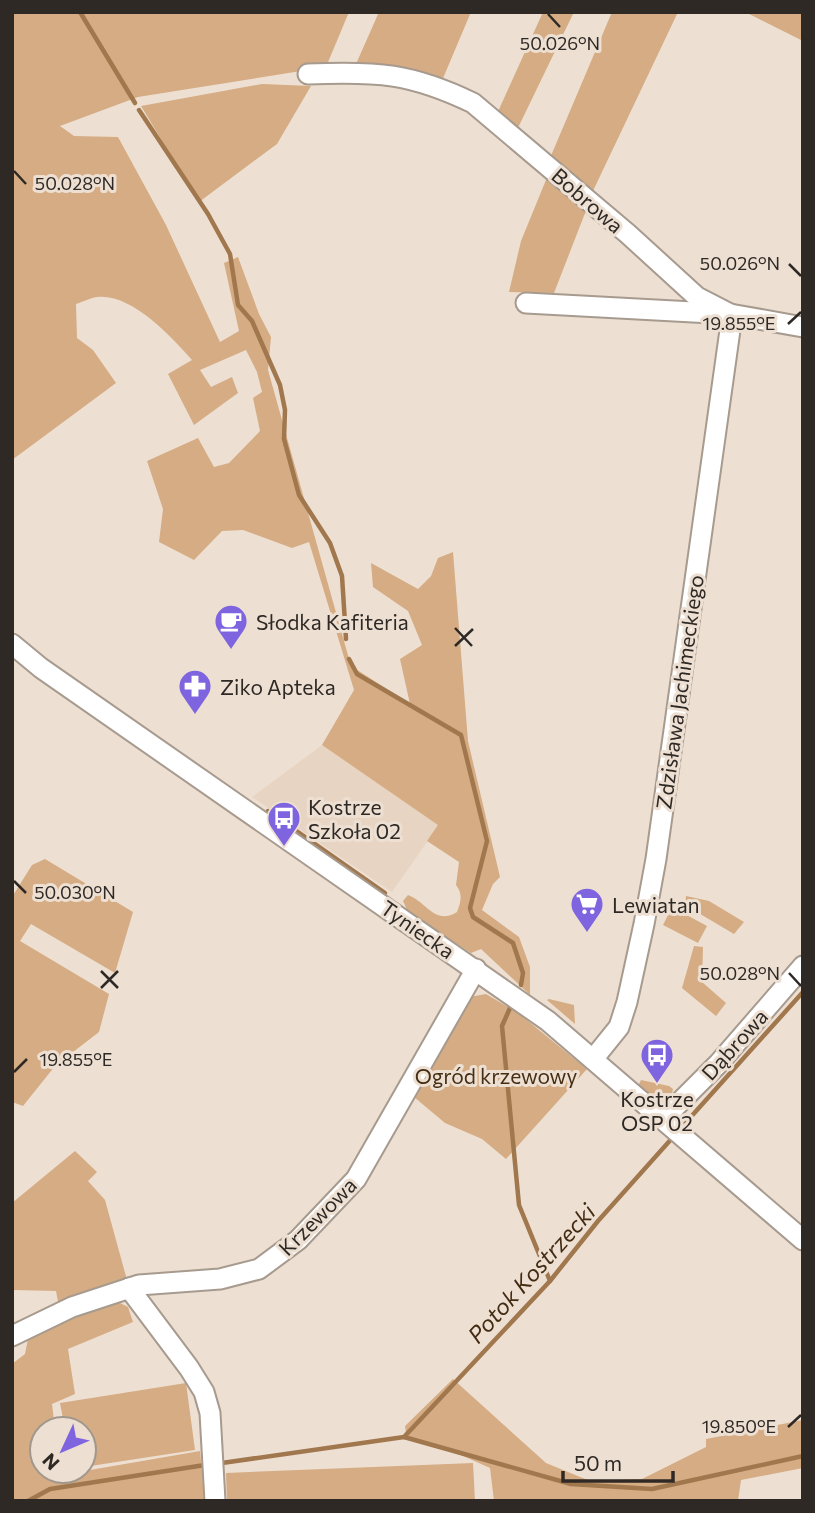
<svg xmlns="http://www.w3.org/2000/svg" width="815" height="1513" font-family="Commissioner,sans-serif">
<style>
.built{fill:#e8d4c2}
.green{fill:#d5ac83}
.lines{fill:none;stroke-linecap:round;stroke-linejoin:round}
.stream{stroke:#a1774e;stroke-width:4.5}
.minor-casing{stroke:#a79a8e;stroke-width:23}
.minor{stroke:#fff;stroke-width:19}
.ticks{fill:none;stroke:#2f2925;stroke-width:2.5}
.labels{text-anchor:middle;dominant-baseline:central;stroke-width:6;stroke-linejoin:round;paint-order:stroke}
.street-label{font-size:21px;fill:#2f2925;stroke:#ede0d3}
.poi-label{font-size:21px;fill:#2f2925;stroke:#ede0d3;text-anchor:start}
.park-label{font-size:21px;fill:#462e14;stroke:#ede0d3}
.water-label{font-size:23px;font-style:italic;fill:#442c13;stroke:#ede0d3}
.ticks-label{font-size:18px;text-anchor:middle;fill:#2f2925;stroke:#ede0d3;stroke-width:6;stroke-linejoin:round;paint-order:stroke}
</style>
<rect width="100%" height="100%" fill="#ede0d3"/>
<path class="built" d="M322,745L439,825L392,892L252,797Z"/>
<g class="green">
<path d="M12,12H349L326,67L138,97L60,126L74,136L118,137L166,225L220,342L239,331L224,263L238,257L259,314L271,337L268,370L351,666L410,704L400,659L422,645L408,611L373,587L371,563L418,589L431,576L438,558L453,552L468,741L500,877L493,884L482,910L519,937L530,967V995L481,949L471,953L408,912L403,901L408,895C427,902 435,926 457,912C461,901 463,894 456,885L459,862L427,841L438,825L322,745L354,690L309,542L292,548L243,530L222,531L194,560L159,542L163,509L147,461L198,438L214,467L229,463L260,431L253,398L262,392L257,372L246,350L200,370L211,387L232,377L238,393L194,425L168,374L192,360C171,336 131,293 97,297C90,298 82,302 76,304L77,338L93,350L116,383L12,460Z"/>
<path d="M379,12H471L441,83L410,68L356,64Z"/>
<path d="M543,12H574L516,132L496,116Z"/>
<path d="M612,12H678L592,193L550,158Z"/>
<path d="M745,12H803V41Z"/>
<path d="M262,84L311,86L277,144L199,202L141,106Z"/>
<path d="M548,175L587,208L554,293L509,292L521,241Z"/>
<path d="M45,859L133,912L115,973L31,924L20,941L109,994L99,1032L55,1066L23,1106L12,1102V897L32,865Z"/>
<path d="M686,896L709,901L744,922L734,934L685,905Z"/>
<path d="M672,907L707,926L698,943L663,925Z"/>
<path d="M694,946L703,947L702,982L726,1003L716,1016L682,988Z"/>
<path d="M486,994L518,1013L587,1069L506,1159L482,1139L445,1123L414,1097L469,997Z"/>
<path d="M549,999L574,1005L575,1024L547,1000Z"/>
<path d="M641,1080L669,1086L673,1089L671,1098L664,1103C654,1103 644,1094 638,1086Z"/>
<path d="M75,1151L97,1172L88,1181L105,1200L127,1280L59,1307L56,1291L12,1290V1203Z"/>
<path d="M116,1301L128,1307L133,1322L68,1349L75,1394L52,1404L55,1429H42V1471H60L61,1475L200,1451L205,1501H12V1364L25,1354L28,1339L45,1327Z"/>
<path d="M453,1379L546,1463L590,1481L642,1479L706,1447V1439L803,1420V1468L741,1480L738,1501H494L490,1468L443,1447L407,1440L405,1426Z"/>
<path d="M186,1383L195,1450L84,1467V1429H65L60,1403Z"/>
<path d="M473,1463L475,1501H227L226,1473Z"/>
</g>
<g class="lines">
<g class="stream">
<path d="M80,12L135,103"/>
<path d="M139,110L208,214L230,254L238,305L252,321L280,385L285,410L284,439L299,495L330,543L342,576L346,639"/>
<path d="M349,659L357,674L461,735L487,841L470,908L473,917L513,943L523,973L521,985"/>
<path d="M268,811L385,893"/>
<path d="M510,1008L502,1026L519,1205L550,1281"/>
<path d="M680,1129L803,992"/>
<path d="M404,1437L571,1484L652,1489L803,1456"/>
<path d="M222,1463L404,1437L550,1281L598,1221L674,1136"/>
<path d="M28,1501L50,1489L205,1465"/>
</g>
<defs>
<g id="minor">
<path d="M308,74C376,71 411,73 473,103L628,234L697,297L730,314"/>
<path d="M526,303L730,314L803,327"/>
<path d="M12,644L41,668L548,1021L803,1240"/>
<path d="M594,1058L619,1027L627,1002L644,924L656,859L730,330V314"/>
<path d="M663,1119L718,1064L803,966"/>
<path d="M129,1288L189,1368L204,1392L210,1413L215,1501"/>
<path d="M12,1336L72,1307L139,1285L220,1279L259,1269L298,1240L356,1179L476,969"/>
</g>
</defs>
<use href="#minor" class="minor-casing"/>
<use href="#minor" class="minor"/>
</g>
<path class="ticks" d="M548,14L560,27M14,171L26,184M789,264L801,276M788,324L801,312M455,628L472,646M455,646L473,629M14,881L26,893M101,971L118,988M789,973L801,986M101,988L118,971M14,1072L27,1059M788,1427L801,1415"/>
<defs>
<symbol id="cafe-pin" viewBox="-11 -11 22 30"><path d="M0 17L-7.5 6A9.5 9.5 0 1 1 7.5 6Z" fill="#7f64df" stroke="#ede0d3"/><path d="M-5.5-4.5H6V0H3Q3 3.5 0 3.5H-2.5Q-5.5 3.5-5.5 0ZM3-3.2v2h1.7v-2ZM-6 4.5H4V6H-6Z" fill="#fff"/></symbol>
<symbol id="pharmacy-pin" viewBox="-11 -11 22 30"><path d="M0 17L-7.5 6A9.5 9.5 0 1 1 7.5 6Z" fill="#7f64df" stroke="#ede0d3"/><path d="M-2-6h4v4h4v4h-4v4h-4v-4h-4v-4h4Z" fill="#fff"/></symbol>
<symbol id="bus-pin" viewBox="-11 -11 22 30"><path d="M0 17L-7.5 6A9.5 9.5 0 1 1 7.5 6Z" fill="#7f64df" stroke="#ede0d3"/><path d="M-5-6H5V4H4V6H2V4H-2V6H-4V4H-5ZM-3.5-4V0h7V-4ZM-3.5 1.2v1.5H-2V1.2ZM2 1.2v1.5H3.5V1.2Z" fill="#fff"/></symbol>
<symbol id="supermarket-pin" viewBox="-11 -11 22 30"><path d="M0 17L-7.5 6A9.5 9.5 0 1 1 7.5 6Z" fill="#7f64df" stroke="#ede0d3"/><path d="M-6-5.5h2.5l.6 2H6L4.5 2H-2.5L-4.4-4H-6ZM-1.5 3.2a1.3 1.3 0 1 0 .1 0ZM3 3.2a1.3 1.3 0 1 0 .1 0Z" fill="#fff"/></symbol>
</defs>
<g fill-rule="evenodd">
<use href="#cafe-pin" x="212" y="602" width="38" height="52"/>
<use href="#pharmacy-pin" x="176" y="667" width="38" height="52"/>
<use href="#bus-pin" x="265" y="799" width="38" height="52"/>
<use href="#supermarket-pin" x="568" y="885" width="38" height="52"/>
<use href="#bus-pin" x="638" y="1036" width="38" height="52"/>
</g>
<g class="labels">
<g class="street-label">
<text transform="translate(588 200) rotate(41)">Bobrowa</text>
<text transform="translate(679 692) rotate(-82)">Zdzisława Jachimeckiego</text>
<text transform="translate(418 929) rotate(35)">Tyniecka</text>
<text transform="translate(734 1044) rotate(-48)">Dąbrowa</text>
<text transform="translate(317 1216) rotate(-45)">Krzewowa</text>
</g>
<g class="poi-label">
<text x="256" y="621">Słodka Kafiteria</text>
<text x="220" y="686">Ziko Apteka</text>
<text x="308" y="806">Kostrze<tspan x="308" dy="24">Szkoła 02</tspan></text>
<text x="612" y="904">Lewiatan</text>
<text x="657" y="1098" text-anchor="middle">Kostrze<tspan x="657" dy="24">OSP 02</tspan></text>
</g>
<g class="park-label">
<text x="496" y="1075">Ogród krzewowy</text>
</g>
<g class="water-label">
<text transform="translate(531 1273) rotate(-48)">Potok Kostrzecki</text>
</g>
</g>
<g class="ticks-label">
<text x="560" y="50">50.026°N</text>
<text x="75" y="190">50.028°N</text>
<text x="740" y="270">50.026°N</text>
<text x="739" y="330">19.855°E</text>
<text x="75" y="899">50.030°N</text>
<text x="740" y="980">50.028°N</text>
<text x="76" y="1066">19.855°E</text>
<text x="739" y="1433">19.850°E</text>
</g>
<rect width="815" height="1513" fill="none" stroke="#2f2925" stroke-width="28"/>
<g transform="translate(63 1450) rotate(226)"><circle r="33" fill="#ede0d3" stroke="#a1978d" stroke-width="2"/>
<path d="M0-5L12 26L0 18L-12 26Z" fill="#7f64df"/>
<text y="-10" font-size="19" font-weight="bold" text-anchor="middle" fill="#2f2925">N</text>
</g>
<path d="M563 1471v10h110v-10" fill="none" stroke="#2f2925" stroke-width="3.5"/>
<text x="574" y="1471" font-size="21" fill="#2f2925" stroke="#ede0d3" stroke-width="5" paint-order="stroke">50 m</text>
</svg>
